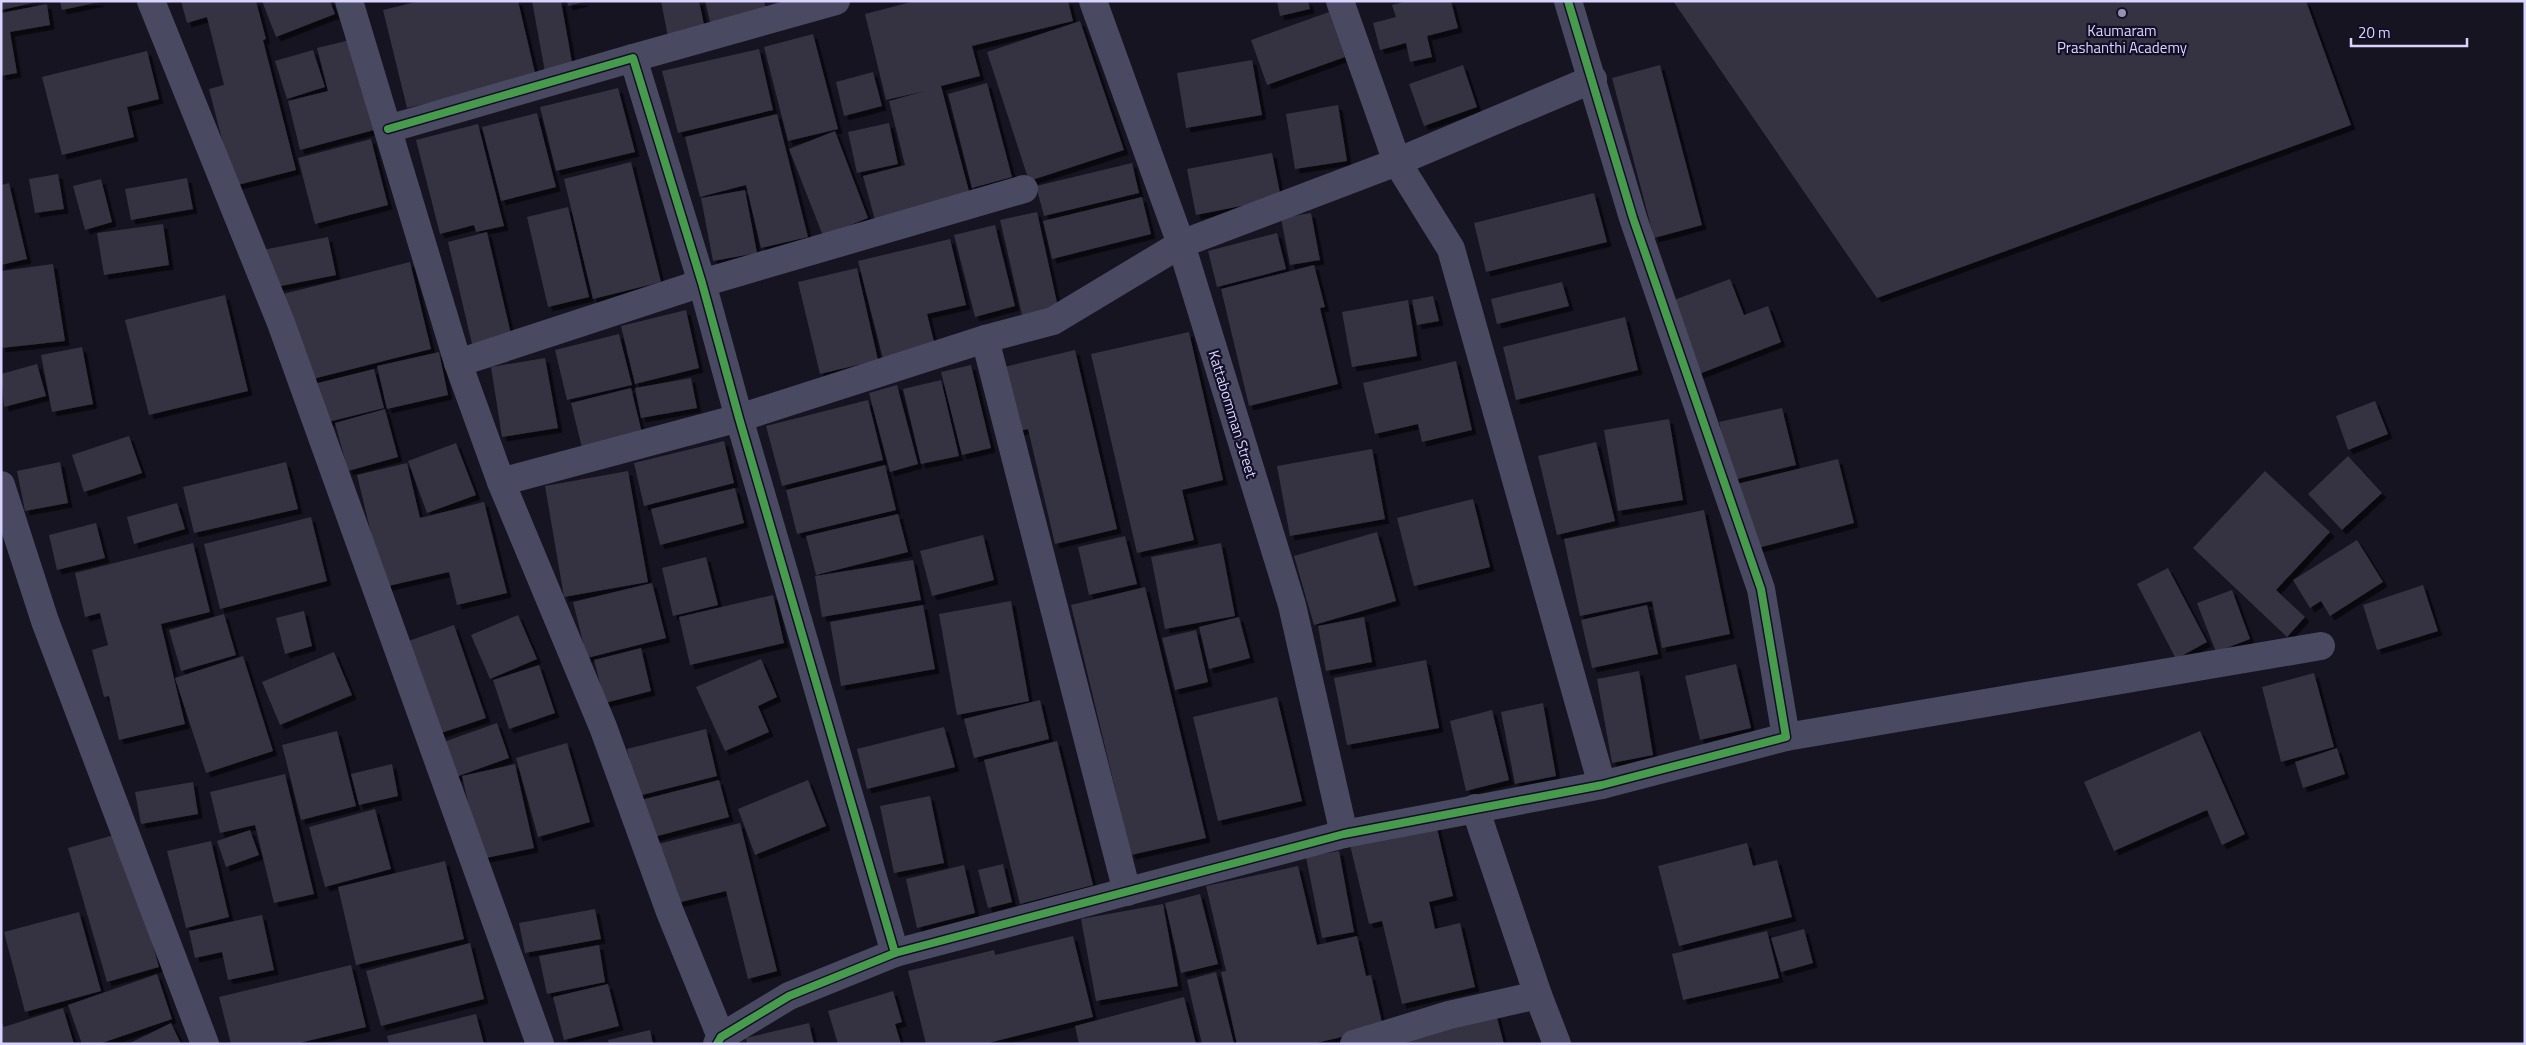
<svg xmlns="http://www.w3.org/2000/svg" width="2526" height="1045" font-family="'Titillium Web',sans-serif">
<style>
.building{fill:#343243;filter:url(#shadow)}
.lines{fill:none;stroke-linecap:round;stroke-linejoin:round}
.minor{stroke:#4a4962;stroke-width:28}
.cycleway-casing{stroke:#130f26;stroke-width:11}
.cycleway{stroke:#469c4c;stroke-width:8}
.poi-dot{fill:#9591b1;stroke:#130f26;stroke-width:2}
.labels{text-anchor:middle;dominant-baseline:central;stroke-width:4.5;stroke-linejoin:round;paint-order:stroke}
.poi-label{font-size:15px;fill:#d9d4ff;stroke:#130f26}
.street-label{font-size:15px;fill:#d9d4ff;stroke:#130f26}
</style>
<defs>
<filter id="shadow"><feDropShadow dx="4.5" dy="4.5" stdDeviation="0" flood-color="#0009"/></filter>
</defs>
<rect width="100%" height="100%" fill="#161421"/>
<g class="building">
<path d="M1,1H37V2L1,10Z"/>
<path d="M60,1H99L100,2L62,10Z"/>
<path d="M181,1H256L266,39L263,40L296,170L234,186L209,89L224,85L207,17L187,23Z"/>
<path d="M262,1H330L335,14L276,37Z"/>
<path d="M420,1H518L536,77L407,108L383,10Z"/>
<path d="M532,1H561L573,68L545,72Z"/>
<path d="M567,1H584V2L568,6Z"/>
<path d="M661,1H699L705,29L668,37Z"/>
<path d="M705,1H764L767,12L711,26Z"/>
<path d="M915,1H1068L1073,21L972,46L980,76L941,86L970,195L875,220L863,176L905,165L889,101L925,91L886,100L865,14Z"/>
<path d="M1277,1H1308L1310,9L1280,16Z"/>
<path d="M1408,1H1451L1458,28L1427,36L1432,57L1410,62L1406,43L1380,50L1373,23L1396,17L1392,5Z"/>
<path d="M1673,1H2306L2351,125L1877,298Z"/>
<path d="M47,4L50,25L10,32L17,73L1,76V13Z"/>
<path d="M1329,12L1345,57L1267,85L1251,40Z"/>
<path d="M1080,21L1124,150L1029,181L987,52Z"/>
<path d="M813,34L838,129L788,141L764,47Z"/>
<path d="M350,40L374,130L300,150L288,101L328,91L317,48Z"/>
<path d="M759,49L773,110L678,133L662,71Z"/>
<path d="M313,50L325,87L287,99L275,61Z"/>
<path d="M147,51L159,99L127,107L134,137L62,155L42,77Z"/>
<path d="M1252,60L1262,115L1186,128L1177,73Z"/>
<path d="M1463,65L1477,107L1424,126L1409,84Z"/>
<path d="M1660,65L1702,225L1654,238L1612,78Z"/>
<path d="M873,72L882,106L844,116L836,82Z"/>
<path d="M987,83L1012,177L972,188L948,94Z"/>
<path d="M618,88L635,152L556,171L540,107Z"/>
<path d="M1338,105L1347,161L1295,169L1286,114Z"/>
<path d="M537,113L556,187L501,201L482,127Z"/>
<path d="M777,114L808,237L761,248L746,185L700,197L685,137Z"/>
<path d="M889,123L898,164L857,173L848,132Z"/>
<path d="M478,124L504,226L476,232L474,225L440,234L416,140Z"/>
<path d="M835,131L868,218L823,236L789,149Z"/>
<path d="M371,139L388,205L315,224L298,158Z"/>
<path d="M1272,153L1281,198L1196,215L1187,169Z"/>
<path d="M631,162L661,282L593,299L564,179Z"/>
<path d="M1132,163L1139,193L1044,216L1036,186Z"/>
<path d="M58,174L64,209L35,213L29,179Z"/>
<path d="M187,178L193,209L131,220L125,189Z"/>
<path d="M101,179L112,222L85,230L73,186Z"/>
<path d="M9,183L27,259L1,265V185Z"/>
<path d="M745,190L757,253L713,261L701,198Z"/>
<path d="M1594,193L1607,242L1486,272L1474,223Z"/>
<path d="M1142,197L1151,234L1052,259L1043,221Z"/>
<path d="M568,207L589,297L548,307L527,217Z"/>
<path d="M1037,212L1058,307L1022,315L1000,220Z"/>
<path d="M1311,213L1320,260L1290,265L1281,218Z"/>
<path d="M163,224L169,265L104,275L97,233Z"/>
<path d="M995,225L1015,306L975,317L954,235Z"/>
<path d="M487,232L511,334L472,344L448,242Z"/>
<path d="M1277,233L1286,269L1217,287L1208,251Z"/>
<path d="M328,237L336,275L271,288L263,250Z"/>
<path d="M950,239L966,305L927,314L935,346L883,359L858,261Z"/>
<path d="M410,262L431,349L305,381L283,294Z"/>
<path d="M53,264L65,341L1,348V271Z"/>
<path d="M1314,265L1325,307L1320,308L1338,384L1249,406L1221,289Z"/>
<path d="M857,268L878,360L820,374L798,282Z"/>
<path d="M1730,279L1744,315L1768,306L1781,342L1694,376L1666,303Z"/>
<path d="M1562,282L1569,306L1497,324L1491,299Z"/>
<path d="M225,295L248,391L149,415L125,320Z"/>
<path d="M1433,296L1439,321L1417,325L1412,300Z"/>
<path d="M1408,300L1417,356L1352,367L1342,312Z"/>
<path d="M686,310L699,368L635,384L621,326Z"/>
<path d="M1625,317L1638,370L1516,400L1503,347Z"/>
<path d="M1189,332L1223,480L1182,490L1194,540L1137,553L1091,354Z"/>
<path d="M619,334L632,385L567,400L555,350Z"/>
<path d="M82,347L93,404L52,412L41,355Z"/>
<path d="M1075,350L1117,529L1055,544L1028,429L1019,431L1004,367Z"/>
<path d="M439,352L448,395L387,409L377,366Z"/>
<path d="M545,358L558,428L502,437L491,367Z"/>
<path d="M1456,361L1472,430L1422,442L1418,424L1375,434L1363,383Z"/>
<path d="M37,364L46,396L4,407L1,374Z"/>
<path d="M971,365L991,448L962,455L941,372Z"/>
<path d="M374,369L384,408L324,423L314,384Z"/>
<path d="M691,378L697,408L641,418L635,388Z"/>
<path d="M941,380L959,456L921,464L903,389Z"/>
<path d="M897,385L918,464L890,472L869,393Z"/>
<path d="M631,388L643,437L583,452L571,403Z"/>
<path d="M868,400L883,460L782,486L766,426Z"/>
<path d="M2375,401L2388,434L2348,450L2336,416Z"/>
<path d="M1782,408L1796,465L1733,480L1719,422Z"/>
<path d="M385,409L398,457L348,471L335,423Z"/>
<path d="M1669,419L1683,500L1618,511L1604,430Z"/>
<path d="M129,436L142,473L84,492L72,455Z"/>
<path d="M724,441L734,483L644,506L634,463Z"/>
<path d="M1596,442L1615,521L1557,535L1538,456Z"/>
<path d="M456,443L476,495L427,513L408,461Z"/>
<path d="M1372,449L1385,519L1290,536L1277,466Z"/>
<path d="M2348,456L2382,493L2342,530L2308,494Z"/>
<path d="M1838,459L1854,523L1750,550L1733,485Z"/>
<path d="M60,462L68,503L25,511L17,471Z"/>
<path d="M286,462L298,509L194,533L183,487Z"/>
<path d="M407,463L420,518L484,502L507,593L457,605L449,572L384,587L357,475Z"/>
<path d="M885,465L896,510L797,534L786,490Z"/>
<path d="M628,471L648,582L564,597L545,486Z"/>
<path d="M2265,471L2330,532L2276,590L2305,617L2287,637L2193,548Z"/>
<path d="M735,488L744,523L660,545L651,509Z"/>
<path d="M1473,499L1490,567L1414,586L1397,518Z"/>
<path d="M177,503L185,529L134,544L127,517Z"/>
<path d="M1704,510L1730,634L1662,648L1652,601L1580,616L1564,539Z"/>
<path d="M898,514L908,552L816,575L806,536Z"/>
<path d="M311,517L327,581L220,609L204,544Z"/>
<path d="M96,523L105,558L57,570L49,535Z"/>
<path d="M1377,532L1396,601L1314,625L1294,556Z"/>
<path d="M983,535L994,580L932,596L920,551Z"/>
<path d="M1125,536L1137,584L1089,595L1078,547Z"/>
<path d="M2357,540L2383,582L2330,616L2321,601L2310,608L2293,580Z"/>
<path d="M193,543L210,612L161,624L185,724L119,740L109,696L104,697L92,650L108,645L100,613L85,617L75,573Z"/>
<path d="M1221,543L1235,616L1165,629L1151,557Z"/>
<path d="M706,557L718,605L673,616L662,568Z"/>
<path d="M913,560L921,600L822,617L815,576Z"/>
<path d="M2168,568L2207,642L2176,659L2137,584Z"/>
<path d="M652,583L666,638L587,658L573,602Z"/>
<path d="M2423,585L2438,631L2377,650L2363,605Z"/>
<path d="M1145,587L1206,838L1131,855L1071,605Z"/>
<path d="M2232,590L2250,639L2216,652L2197,603Z"/>
<path d="M773,595L784,643L690,665L679,617Z"/>
<path d="M1011,601L1029,701L957,715L939,614Z"/>
<path d="M923,605L935,669L841,686L830,622Z"/>
<path d="M1647,605L1658,654L1592,668L1581,620Z"/>
<path d="M304,611L312,646L285,654L276,618Z"/>
<path d="M224,614L236,655L181,671L169,630Z"/>
<path d="M518,615L537,659L490,679L471,635Z"/>
<path d="M1239,617L1250,658L1209,669L1199,627Z"/>
<path d="M1364,617L1372,662L1326,671L1318,626Z"/>
<path d="M454,625L486,718L435,735L403,643Z"/>
<path d="M1196,630L1208,682L1175,690L1162,638Z"/>
<path d="M641,648L651,691L605,703L594,660Z"/>
<path d="M334,652L352,695L280,725L262,682Z"/>
<path d="M243,656L273,751L206,773L175,678Z"/>
<path d="M761,659L777,697L758,706L769,732L725,751L696,687Z"/>
<path d="M1426,660L1439,728L1347,745L1334,678Z"/>
<path d="M1736,664L1751,728L1700,740L1685,676Z"/>
<path d="M539,665L555,713L509,729L493,680Z"/>
<path d="M1639,671L1653,755L1612,763L1597,679Z"/>
<path d="M2314,673L2334,747L2281,762L2262,687Z"/>
<path d="M1277,697L1302,801L1218,821L1193,717Z"/>
<path d="M1040,700L1049,739L974,758L964,719Z"/>
<path d="M1543,703L1556,776L1515,784L1501,712Z"/>
<path d="M1492,710L1509,780L1466,791L1450,721Z"/>
<path d="M497,723L509,758L450,779L438,744Z"/>
<path d="M944,727L955,767L867,789L857,749Z"/>
<path d="M706,729L717,776L638,796L627,749Z"/>
<path d="M337,731L356,806L301,820L282,745Z"/>
<path d="M2200,731L2245,834L2222,845L2207,810L2114,851L2084,782Z"/>
<path d="M1057,741L1093,885L1020,904L984,760Z"/>
<path d="M567,743L590,822L538,837L516,758Z"/>
<path d="M2337,748L2345,774L2303,788L2295,762Z"/>
<path d="M392,764L398,796L359,805L351,774Z"/>
<path d="M515,764L534,848L481,859L462,776Z"/>
<path d="M285,774L314,894L274,903L255,825L220,833L210,792Z"/>
<path d="M719,780L729,817L650,838L641,800Z"/>
<path d="M808,780L826,826L755,855L738,809Z"/>
<path d="M193,782L198,814L141,824L135,792Z"/>
<path d="M930,796L944,863L894,873L880,806Z"/>
<path d="M375,809L391,869L325,887L309,827Z"/>
<path d="M740,823L777,971L748,979L726,891L673,904L658,844Z"/>
<path d="M1436,824L1453,896L1429,902L1435,929L1460,923L1475,987L1402,1004L1382,921L1369,924L1350,845Z"/>
<path d="M250,830L259,855L226,867L217,841Z"/>
<path d="M121,833L159,967L107,982L68,848Z"/>
<path d="M211,841L229,917L186,928L167,851Z"/>
<path d="M1747,843L1753,866L1777,860L1792,917L1679,946L1658,866Z"/>
<path d="M1339,851L1354,932L1322,938L1306,857Z"/>
<path d="M445,861L464,939L356,965L338,887Z"/>
<path d="M1003,864L1012,902L988,908L978,870Z"/>
<path d="M964,865L975,913L917,928L906,879Z"/>
<path d="M1298,866L1317,945L1357,936L1366,976L1371,975L1383,1027L1312,1044H1237L1221,972L1226,971L1206,886Z"/>
<path d="M1200,894L1218,964L1181,973L1165,903Z"/>
<path d="M1163,904L1178,986L1096,1001L1081,919Z"/>
<path d="M595,909L601,939L525,953L519,923Z"/>
<path d="M79,912L101,991L25,1012L4,932Z"/>
<path d="M262,915L274,970L228,980L222,952L195,958L189,931Z"/>
<path d="M1804,929L1813,963L1781,972L1771,938Z"/>
<path d="M1767,931L1779,978L1683,1000L1672,954Z"/>
<path d="M1073,936L1093,1017L984,1044H926L908,971L994,950L995,955Z"/>
<path d="M470,943L484,999L381,1026L366,971Z"/>
<path d="M599,945L605,982L547,994L539,956Z"/>
<path d="M351,965L366,1027L295,1044H231L219,997Z"/>
<path d="M1216,972L1234,1044H1202L1187,980Z"/>
<path d="M157,974L172,1019L99,1044H82L68,1005Z"/>
<path d="M608,984L619,1026L564,1040L553,997Z"/>
<path d="M893,991L902,1022L895,1024L901,1044H838L828,1011Z"/>
<path d="M1184,997L1196,1044H1079L1075,1026Z"/>
<path d="M63,1008L74,1044H1V1021L4,1027Z"/>
<path d="M476,1014L484,1044H389L387,1036Z"/>
<path d="M1496,1014L1504,1044H1395Z"/>
<path d="M171,1023L181,1044H128Z"/>
<path d="M809,1023L814,1044H747L746,1038Z"/>
<path d="M650,1030L653,1044H609L608,1040Z"/>
</g>
<g class="lines">
<g class="minor">
<path d="M151,1L281,323L540,1044"/>
<path d="M349,1L458,363L501,482L603,727L670,912L721,1037"/>
<path d="M1093,1L1181,244L1292,605L1344,834"/>
<path d="M1340,1L1397,162L1451,249L1602,785"/>
<path d="M633,58L836,1"/>
<path d="M388,129L633,58L702,283L739,418L895,953"/>
<path d="M985,339L1127,892"/>
<path d="M458,363L702,283L1024,189"/>
<path d="M501,482L739,418L985,339L1053,321L1181,244L1397,162L1593,79"/>
<path d="M1,485L45,621L205,1044"/>
<path d="M1786,737L2321,646"/>
<path d="M1475,808L1538,995L1557,1044"/>
<path d="M717,1044L721,1037L789,996L895,953L1344,834L1602,785L1786,737L1761,589L1633,218L1568,1"/>
<path d="M1354,1044L1449,1015L1538,995"/>
</g>
<defs>
<g id="cycleway">
<path d="M388,129L633,58L702,283L739,418L895,953"/>
<path d="M717,1044L721,1037L789,996L895,953L1344,834L1602,785L1786,737L1761,589L1633,218L1568,1"/>
</g>
</defs>
<use href="#cycleway" class="cycleway-casing"/>
<use href="#cycleway" class="cycleway"/>
</g>
<circle class="poi-dot" cx="2122" cy="13" r="5"/>
<g class="labels">
<g class="poi-label">
<text x="2122" y="30">Kaumaram<tspan x="2122" dy="17">Prashanthi Academy</tspan></text>
</g>
<g class="street-label">
<text transform="translate(1233 414) rotate(73)">Kattabomman Street</text>
</g>
</g>
<rect width="2526" height="1045" fill="none" stroke="#d9d4ff" stroke-width="5"/>
<path d="M2351 38v8h116v-8" fill="none" stroke="#d9d4ff" stroke-width="2.5"/>
<text x="2358" y="38" font-size="15" fill="#d9d4ff" stroke="#130f26" stroke-width="4" paint-order="stroke">20 m</text>
</svg>
